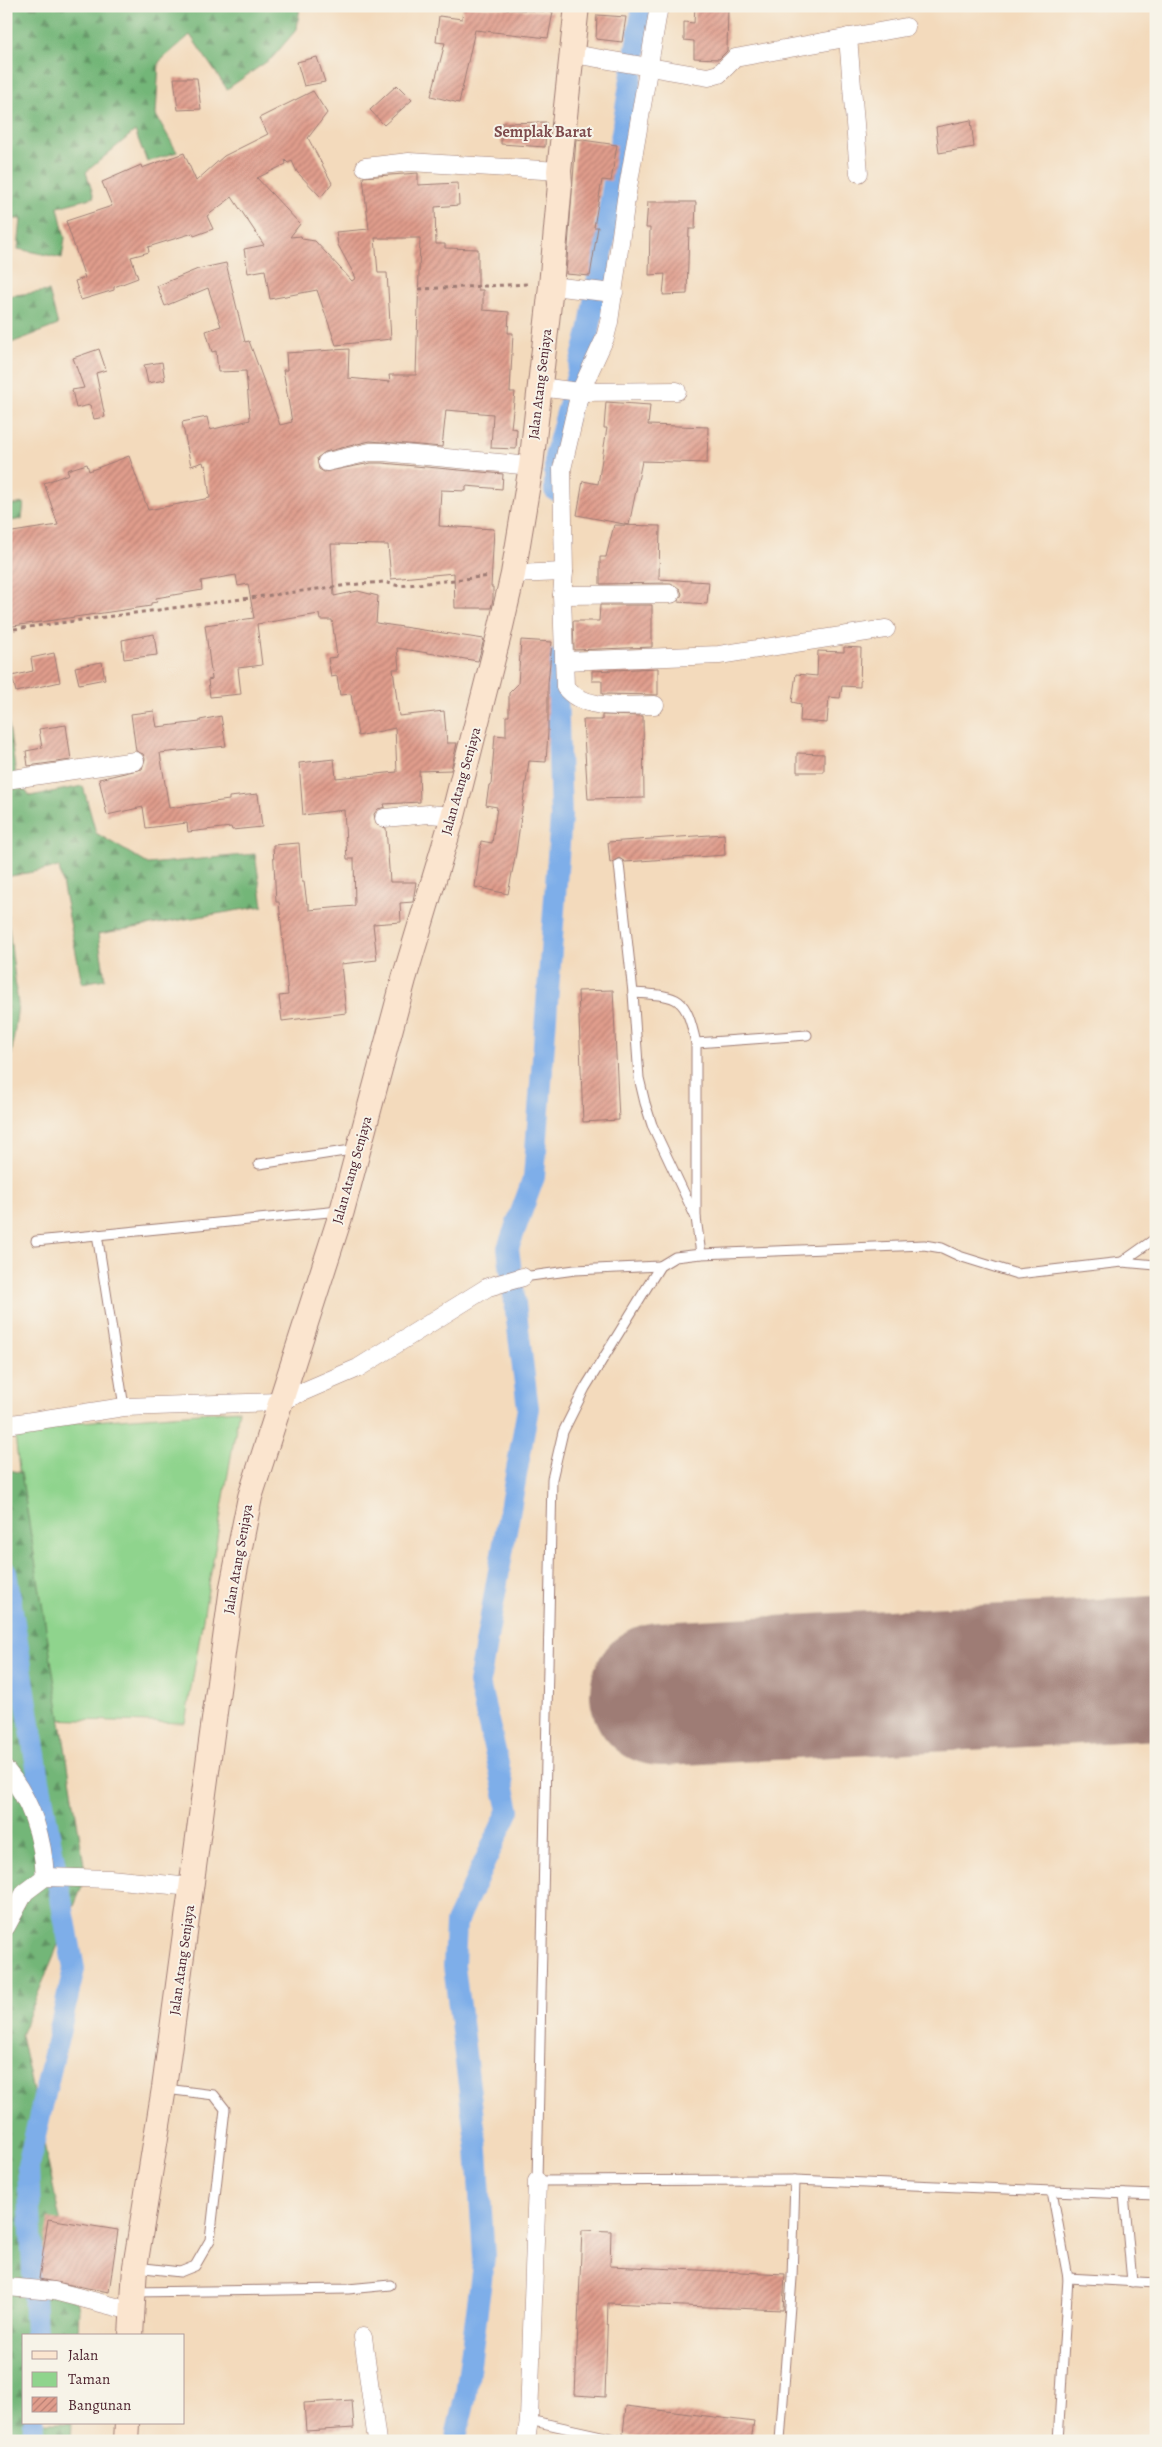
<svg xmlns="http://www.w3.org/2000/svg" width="1162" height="2447" font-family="Alegreya,serif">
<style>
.green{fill:#8fd48d;stroke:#6c7a5c}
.forest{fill:url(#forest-firs);stroke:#5e6a52}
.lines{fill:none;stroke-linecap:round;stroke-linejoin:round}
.canal{stroke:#7eaee9;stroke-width:22}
.runway{stroke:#9e7c74;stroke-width:144}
.building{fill:url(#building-hatch)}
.lane-casing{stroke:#9e7c74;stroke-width:11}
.street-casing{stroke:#9e7c74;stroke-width:19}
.secondary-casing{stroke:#9e7c74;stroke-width:26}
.path{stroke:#9e7c74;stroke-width:3;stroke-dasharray:4 4;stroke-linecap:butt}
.lane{stroke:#fff;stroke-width:9}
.street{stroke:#fff;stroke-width:18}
.secondary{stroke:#fbe5cf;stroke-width:24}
.labels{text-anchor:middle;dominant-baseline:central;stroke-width:4;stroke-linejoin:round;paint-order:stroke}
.street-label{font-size:14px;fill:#4a1f2b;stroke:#f7f3e8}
.quarter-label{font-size:16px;font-weight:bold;fill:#7e4b4d;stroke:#f7f3e8}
</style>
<defs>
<pattern id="forest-firs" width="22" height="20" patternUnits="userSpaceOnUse" patternTransform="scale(1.25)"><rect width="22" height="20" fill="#73b678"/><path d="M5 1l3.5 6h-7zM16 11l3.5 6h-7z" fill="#609363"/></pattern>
<pattern id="building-hatch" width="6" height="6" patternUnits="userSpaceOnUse" patternTransform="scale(1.25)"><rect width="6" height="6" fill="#e09d8c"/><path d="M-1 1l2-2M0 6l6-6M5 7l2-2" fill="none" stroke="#b87f73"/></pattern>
</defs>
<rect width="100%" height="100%" fill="#f7f3e8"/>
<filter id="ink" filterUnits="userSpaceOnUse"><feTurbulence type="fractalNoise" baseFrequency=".02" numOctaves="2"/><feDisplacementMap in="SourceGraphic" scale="10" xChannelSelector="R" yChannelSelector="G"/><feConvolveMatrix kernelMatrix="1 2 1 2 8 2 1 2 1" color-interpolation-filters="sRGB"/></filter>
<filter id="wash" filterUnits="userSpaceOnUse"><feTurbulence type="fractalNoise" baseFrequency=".0096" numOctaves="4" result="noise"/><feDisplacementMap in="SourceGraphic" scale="20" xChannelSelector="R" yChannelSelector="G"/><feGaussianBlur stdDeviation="1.12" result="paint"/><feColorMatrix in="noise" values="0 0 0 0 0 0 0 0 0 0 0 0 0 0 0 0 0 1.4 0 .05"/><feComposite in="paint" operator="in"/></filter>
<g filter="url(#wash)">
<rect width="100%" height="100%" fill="#f3dabc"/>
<path class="green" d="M239,1410L185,1723L48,1719L14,1427Z"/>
<g class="forest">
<path d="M6,6H300L297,29L272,58L227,89L190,35L159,62L156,115L177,152L147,162L135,131L86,172L94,197L58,207L65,238L62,258L18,249L21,219H11L6,222Z"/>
<path d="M49,291L58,325L6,345V296Z"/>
<path d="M24,503L22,519L6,522V506Z"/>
<path d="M6,706L17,781L30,796L83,786L96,833L148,864L255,854L263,906L98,934L105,979L82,983L59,867L6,877Z"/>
<path d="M6,902L18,1005L6,1098Z"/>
<path d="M6,1469L21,1473L86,1877L21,2035L79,2309L78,2336H24V2423H72L71,2441H6Z"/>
</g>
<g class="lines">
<g class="canal">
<path d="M555,490V457L589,332L643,6"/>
<path d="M6,1572L39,1780L74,1969L28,2166L36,2336"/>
<path d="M33,2441L34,2423"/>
<path d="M455,2441L466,2394L484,2257L477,2150L454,1966L456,1923L509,1810L479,1683L528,1408L508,1248L534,1177L561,817L556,660"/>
</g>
<path class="runway" d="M662,1694L1156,1668"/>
</g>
<g id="blocks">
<g class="building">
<path d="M463,6L553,12L548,38L475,30L459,103L431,96L445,43L436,42L439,16L462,19Z"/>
<path d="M695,6H728L727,51L719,59L694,58V41L684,40V22L694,23Z"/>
<path d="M597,15L626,17L622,42L596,39Z"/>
<path d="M317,57L325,82L304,86L297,62Z"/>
<path d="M174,78H197L201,109L178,110Z"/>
<path d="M397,85L412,100L384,125L370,110Z"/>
<path d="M313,91L327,113L308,138L332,183L321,197L297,172L292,161L288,163L285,160L286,164L257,178L300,224L290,237L301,236L302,239L315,241L352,281L356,278L338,245L336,232L369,229L363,177L418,173V185L458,183L459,205L435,207L436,244H445V248L478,249V290H483V310L509,312L508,333H513L510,392H515L511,428L517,429L516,449L491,448L493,414L446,410L442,447L370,441L325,452L317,458L319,469L324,472L371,463H382L503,474L502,489L466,486V491L441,490L439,526L494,529L491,587H493V599L491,608H455L454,573L391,579L388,545L331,544L334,596L358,591L378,596L376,623L484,639L478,661L397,648L399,669H393L399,716L444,711L447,743H457L451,770L419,771L420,802L384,804L385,807L378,809L374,814L376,824L386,828L390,882H416L413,902L400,903L401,922L373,924L377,960L341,964L346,1013L282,1021L279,996L288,995L279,902H276L273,845L299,843L302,882H304L307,904H309V910L355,906L354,859H347L344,810L303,815L299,763L334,759L336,778L397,772L395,728L358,736L351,694L340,695L337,676L331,677L328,658L337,657L332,620H320L319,614L257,624L262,665L238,668L241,694L210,697L208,680L212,679L205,625L254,618L248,584L238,586L236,575L201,581L202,590L156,598L157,602L151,603V606L6,627V533L58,525L44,483L69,474L67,470L87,464L89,471L129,456L148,510L210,498L206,465L204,466L203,462L191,466L182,422L207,417L210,430L250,420L246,371L218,372L216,351L212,352L206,331L221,326L208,288L165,306L157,286L198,269L226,263L245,342L249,341L280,425L292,422L283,370H287L286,353L349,349L348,378L390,382L389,375H416L420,238H375L378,273H387L391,339L336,345L317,290L270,299L265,270L248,273L244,249L264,245L232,197L207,216L213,229L194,236L193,233L148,247L149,252L131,257L138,278L114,287V290L81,300L75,281L85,278L66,221L112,206L102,182L141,165L142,168L184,153L196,181L224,156L268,134L259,118Z"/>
<path d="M971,120L974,147L939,153L936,127Z"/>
<path d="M546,122L545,147L501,144L502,123Z"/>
<path d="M576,139L617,145L611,181L602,180L594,227H598L590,276L566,274Z"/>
<path d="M648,202H696L695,229H689L687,294L663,295L665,274L649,275L650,228H646Z"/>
<path d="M99,349L106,370L96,373L105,417L94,419L90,405L76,408L72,390L84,388L73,358Z"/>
<path d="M162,362L165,380L148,383L144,365Z"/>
<path d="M606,402L650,405L648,425L708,427L707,463L642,461L629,525L577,515L583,481L598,484L607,428H604Z"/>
<path d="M614,525L660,526L659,579L709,582L707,604L678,602L682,594L680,589L671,583L600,584V557H606Z"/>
<path d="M600,605H652V647L574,650L573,621H599Z"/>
<path d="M154,634L157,655L124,659L122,640Z"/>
<path d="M521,640L552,642L548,683V732L546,762L529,761L516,852L508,894L475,887L481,841L492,843L497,807L486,805L489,785H491L495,735L506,736V716H509V693L518,684Z"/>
<path d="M844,647L861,648L860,687L842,686L840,698L829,697L827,723L800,721L801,704L792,702L796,674L817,676L818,651L844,652Z"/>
<path d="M54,653L60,682L16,692L12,676L33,671L31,658Z"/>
<path d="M102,662L105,679L79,684L75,667Z"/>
<path d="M658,668V695L602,694V681H592V671Z"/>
<path d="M154,711L157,727L200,722V720L221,716L226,746L160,753L169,808L229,800V797L258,794L262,827L232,830L231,827L188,832L187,823L146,828L143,807L107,815L99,779L142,769L145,759L143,754L136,751L131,714Z"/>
<path d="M602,715L643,716L644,798L588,799L583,720H602Z"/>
<path d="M66,725L71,760L28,766L26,751L42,748L39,729Z"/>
<path d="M797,753L824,754V772H797Z"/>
<path d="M724,834L725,855L625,862L619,858L610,863L608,842Z"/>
<path d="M613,990L619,1120L583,1122L578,991Z"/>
<path d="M48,2219L118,2230L109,2292L39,2279Z"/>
<path d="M582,2230L611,2231L610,2266L785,2274L783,2310L608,2303L605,2397L575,2395Z"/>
<path d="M352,2400L354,2428L306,2431L304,2403Z"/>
<path d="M626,2406L754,2422L751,2441H666L627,2436L623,2434Z"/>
</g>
</g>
</g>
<g filter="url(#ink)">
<use href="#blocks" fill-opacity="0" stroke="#9e7c74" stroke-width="1"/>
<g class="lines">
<defs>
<g id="lane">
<path d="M619,864L633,993L639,1078L645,1103L652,1125L696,1218"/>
<path d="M633,993C680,996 685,995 696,1043V1218L701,1254"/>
<path d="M696,1043L807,1035"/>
<path d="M259,1164L358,1149"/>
<path d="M97,1234L124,1407"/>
<path d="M36,1241L339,1211"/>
<path d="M1122,1262L1156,1238"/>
<path d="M1156,1265L1122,1262L1017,1274L959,1256L942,1248L924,1245L701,1254L675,1257L660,1266L585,1388L563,1432L552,1479L537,2181L795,2180L1052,2191L1068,2278L1156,2283"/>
<path d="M523,1277L575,1270L660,1266"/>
<path d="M1052,2191L1156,2195"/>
<path d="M1124,2194L1132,2282"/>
<path d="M136,2267L180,2272L195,2266L210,2240L225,2109L214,2095L166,2089"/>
<path d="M133,2292L348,2289L390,2285"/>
<path d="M529,2420L624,2441"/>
<path d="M780,2441L792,2278L795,2180"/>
<path d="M1058,2441L1068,2278"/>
</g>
<g id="street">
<path d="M848,37L859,173"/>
<path d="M573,54L708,77L719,74L735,58L906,27"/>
<path d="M365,167L409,162L559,171"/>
<path d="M551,286L614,293"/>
<path d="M539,387L580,392L677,391"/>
<path d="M327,462L370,452H383L531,466"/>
<path d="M513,574L564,572"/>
<path d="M562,595L671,594"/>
<path d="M564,661L719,655L886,629"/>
<path d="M655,705C627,705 584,712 565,687L562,595L564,572L562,469L580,392L605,338L609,322L626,199L659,6"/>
<path d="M6,780L135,761"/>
<path d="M384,818L429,814L453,816"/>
<path d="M6,1425L124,1407L279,1402L358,1368L488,1287L523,1277"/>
<path d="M6,1770C32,1801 43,1838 45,1877"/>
<path d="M6,1927L25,1892L45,1877L110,1879L191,1887"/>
<path d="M7,2287L54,2291L132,2311"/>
<path d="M363,2337L377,2441"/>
<path d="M526,2441L529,2420L537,2181"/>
</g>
<g id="secondary">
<path d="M131,2336L135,2267L164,2088L232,1587L250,1497L342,1211L404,979L453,816L499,635L513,574L531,466L551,286L560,184L559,171L577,6"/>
<path d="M126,2441L127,2423"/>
</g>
</defs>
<use href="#lane" class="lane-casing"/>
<use href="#street" class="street-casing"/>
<use href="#secondary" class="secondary-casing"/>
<g class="path">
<path d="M419,289L529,284"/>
<path d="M6,630L348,585L384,582L399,586L490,576"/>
</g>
<use href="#lane" class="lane"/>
<use href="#street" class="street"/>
<use href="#secondary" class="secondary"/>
</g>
</g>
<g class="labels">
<g class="street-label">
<text transform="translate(540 384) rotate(-83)">Jalan Atang Senjaya</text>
<text transform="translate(461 781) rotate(-74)">Jalan Atang Senjaya</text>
<text transform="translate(352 1170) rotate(-74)">Jalan Atang Senjaya</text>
<text transform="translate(238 1559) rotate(-80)">Jalan Atang Senjaya</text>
<text transform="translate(182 1960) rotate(-82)">Jalan Atang Senjaya</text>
</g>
<g class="quarter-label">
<text x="543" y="132">Semplak Barat</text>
</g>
</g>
<rect width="1162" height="2447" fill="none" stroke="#f7f3e8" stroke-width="25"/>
<rect x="22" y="2334" width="162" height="90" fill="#f7f3e8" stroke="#b29e9c"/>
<rect x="32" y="2351" width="25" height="8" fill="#fbe5cf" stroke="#b29e9c"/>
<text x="68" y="2360" font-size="15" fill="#4a1f2b">Jalan</text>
<rect x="32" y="2372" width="25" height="15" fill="#8fd48d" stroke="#b29e9c"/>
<text x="68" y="2384" font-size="15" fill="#4a1f2b">Taman</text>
<rect x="32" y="2397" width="25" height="15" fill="url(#building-hatch)" stroke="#b29e9c"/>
<text x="68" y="2410" font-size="15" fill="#4a1f2b">Bangunan</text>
</svg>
